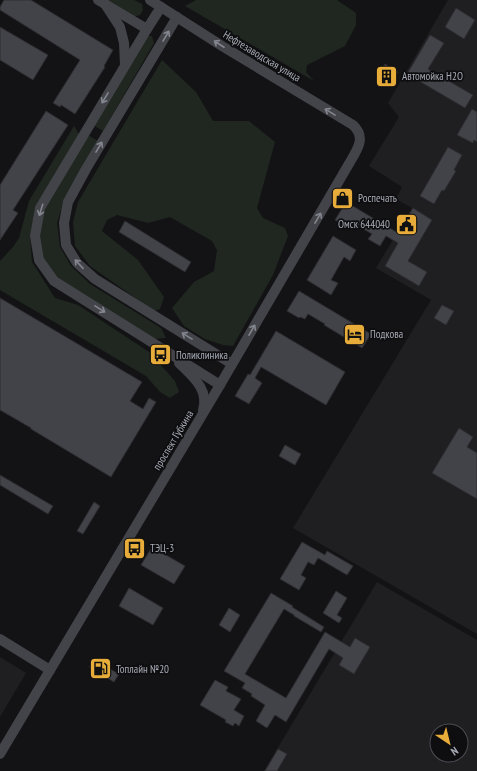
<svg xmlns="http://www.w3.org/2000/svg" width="477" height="771" font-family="'PT Sans Narrow',sans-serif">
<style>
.built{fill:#1f1f22;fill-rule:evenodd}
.green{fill:#202720}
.building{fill:#424348;stroke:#2d2d31}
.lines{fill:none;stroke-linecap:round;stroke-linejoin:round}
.secondary{stroke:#434449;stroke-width:10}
.oneway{stroke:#83868f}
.labels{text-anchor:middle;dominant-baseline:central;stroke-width:3.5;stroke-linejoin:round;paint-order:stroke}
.street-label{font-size:11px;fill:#a6aab4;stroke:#0e0e10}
.poi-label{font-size:11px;fill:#a6aab4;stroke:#0e0e10;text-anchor:start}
</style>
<rect width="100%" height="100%" fill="#131315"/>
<g class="built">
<path d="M448,0H477V634L293,528L431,300L376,268L412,208L396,199L402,187L369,166L399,117L388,103Z"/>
<path d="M377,582L477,640V771H264ZM437,731H461V755H437Z"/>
<path d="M0,657L26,673L0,717Z"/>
</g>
<g class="green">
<path d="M105,0H134L142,4L143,10L140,15L132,17Z"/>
<path d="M196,0H337L356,13V25L345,46L307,65L306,72L314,81L185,6Z"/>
<path d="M146,36H152L154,43L103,131L93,125Z"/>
<path d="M162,60L196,92L213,121H249L275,142L257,208L263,218L285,228L288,236L273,275L233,346L223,345L205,339L184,326L172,308L194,282L214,271L217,250L212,241L170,217L148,223L117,215L107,220L102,231L138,260L164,297L160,309L154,311L90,266L75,246L73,222L78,202Z"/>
<path d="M74,126L79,134L35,208L30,237L32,262L55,298L78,305L149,352L175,381L179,392L170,398L160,392L146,376L0,290V261L13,247L19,238L29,201Z"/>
<path d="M88,135L98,141L64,200L57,223L60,247L71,266L90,284L161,328L166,338L154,339L57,278L42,258L39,236L44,210Z"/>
</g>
<g class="building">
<path d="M4,0H31L113,50L104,66L105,67L75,114L61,105L60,107L53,103L80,60L0,10V7Z"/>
<path d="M456,8L475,20L464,39L445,27Z"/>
<path d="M0,27L48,55L33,80L0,60Z"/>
<path d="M430,35L444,43L428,69L473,95L465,108L407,74Z"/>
<path d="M385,64L398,72L389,87L376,79Z"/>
<path d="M472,109L477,112V142L474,140L473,143L457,135Z"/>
<path d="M46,111L68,125L13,210L18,213L0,240V185Z"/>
<path d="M448,147L462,155L454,170L456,171L444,191L442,190L434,204L420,196Z"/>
<path d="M346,202L398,233L413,208L432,220L408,261L427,272L419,286L385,266L398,243L386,236L380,246L368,239L372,234L350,221L347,227L335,220Z"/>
<path d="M125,221L191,262L185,272L119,232Z"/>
<path d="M333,236L356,250L350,261L344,257L331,280L338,283L331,295L307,280Z"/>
<path d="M299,291L371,334L362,348L324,325L325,324L308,314L305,319L300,317L299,318L287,311Z"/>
<path d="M0,298L142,382L130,401L143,409L149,398L156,402L111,477L31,429V428L0,410Z"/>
<path d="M442,305L454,311L446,325L434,318Z"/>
<path d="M276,331L345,372L326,405L261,367L255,378L262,383L249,404L235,396L248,374L250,375Z"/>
<path d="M459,428L473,437L467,447L477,453V499L432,473Z"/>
<path d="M285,445L301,454L295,465L279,456Z"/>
<path d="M0,475L53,506L48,514L0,485Z"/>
<path d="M94,502L100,506L83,534L77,531Z"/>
<path d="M302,542L325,555L327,551L353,566L347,575L318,558L314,565L308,562L301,575L306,578L299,590L280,579Z"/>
<path d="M152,547L185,566L174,584L141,565Z"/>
<path d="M129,588L163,608L153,625L119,606Z"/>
<path d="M336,591L347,598L337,615L342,618L339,623L323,613Z"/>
<path d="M271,593L293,606L292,607L324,627L321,632L294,616V615L284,609L245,674L286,698L325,632L350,647L355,638L370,647L354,674L339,665L343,658L329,649L286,722L275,715L267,728L256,721L265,705L251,696L252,694L242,688L245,683L224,671Z"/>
<path d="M229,608L240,615L230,632L219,625Z"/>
<path d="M94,660L119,674L114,682L89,667Z"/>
<path d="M215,680L228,687L226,691L241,699L234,710L244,716L239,726L235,723L233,726L225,722L226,720L200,705Z"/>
<path d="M278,749L287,754L277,771H265Z"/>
</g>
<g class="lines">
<g class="secondary">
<path d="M98,0L147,29"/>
<path d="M105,4L120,27L124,43L125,65"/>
<path d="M161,7L147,29L40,208L35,236L39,260L54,281L220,385"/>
<path d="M177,17L86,169L68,202L64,223L66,245L77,263L95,279L232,364"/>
<path d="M179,363C193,377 209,389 203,410"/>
<path d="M0,639L50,670"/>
<path d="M0,754L220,385L350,162C358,149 366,137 353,125L222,46L150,0"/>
</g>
</g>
<defs><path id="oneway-shaft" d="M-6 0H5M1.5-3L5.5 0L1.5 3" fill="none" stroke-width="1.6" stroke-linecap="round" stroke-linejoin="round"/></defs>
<g class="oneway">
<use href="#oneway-shaft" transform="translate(166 36) rotate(-59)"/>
<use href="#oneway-shaft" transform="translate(219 44) rotate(-147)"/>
<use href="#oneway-shaft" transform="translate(105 98) rotate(121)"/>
<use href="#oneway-shaft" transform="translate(330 112) rotate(-149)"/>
<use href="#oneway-shaft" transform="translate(99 147) rotate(-59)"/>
<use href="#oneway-shaft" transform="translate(41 210) rotate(107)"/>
<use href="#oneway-shaft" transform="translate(318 218) rotate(-60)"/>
<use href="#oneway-shaft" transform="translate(79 264) rotate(-133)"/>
<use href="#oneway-shaft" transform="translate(100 309) rotate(32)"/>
<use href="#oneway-shaft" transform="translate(252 330) rotate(-60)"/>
<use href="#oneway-shaft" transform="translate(187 336) rotate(-148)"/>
</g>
<defs>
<symbol id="building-square" viewBox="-11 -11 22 22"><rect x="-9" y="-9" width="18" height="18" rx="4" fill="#e7ac39" stroke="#0e0e10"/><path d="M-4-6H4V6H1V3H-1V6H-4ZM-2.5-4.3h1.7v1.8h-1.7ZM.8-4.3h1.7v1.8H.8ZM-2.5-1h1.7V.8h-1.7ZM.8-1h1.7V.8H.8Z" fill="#111"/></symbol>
<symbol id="shop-square" viewBox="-11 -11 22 22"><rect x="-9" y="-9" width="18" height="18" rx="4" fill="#e7ac39" stroke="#0e0e10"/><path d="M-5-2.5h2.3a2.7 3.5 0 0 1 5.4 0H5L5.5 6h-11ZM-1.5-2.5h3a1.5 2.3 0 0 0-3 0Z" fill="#111"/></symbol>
<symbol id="civic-square" viewBox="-11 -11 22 22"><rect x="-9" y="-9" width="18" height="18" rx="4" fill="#e7ac39" stroke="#0e0e10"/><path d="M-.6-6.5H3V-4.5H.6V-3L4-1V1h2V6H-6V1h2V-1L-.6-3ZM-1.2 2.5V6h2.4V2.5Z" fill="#111"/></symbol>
<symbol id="hotel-square" viewBox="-11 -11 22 22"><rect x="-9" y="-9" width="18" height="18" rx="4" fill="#e7ac39" stroke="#0e0e10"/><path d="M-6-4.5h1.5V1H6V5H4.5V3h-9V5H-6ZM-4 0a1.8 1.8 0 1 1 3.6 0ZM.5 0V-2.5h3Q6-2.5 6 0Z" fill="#111"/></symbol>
<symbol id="bus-square" viewBox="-11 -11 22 22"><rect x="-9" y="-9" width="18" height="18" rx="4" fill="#e7ac39" stroke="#0e0e10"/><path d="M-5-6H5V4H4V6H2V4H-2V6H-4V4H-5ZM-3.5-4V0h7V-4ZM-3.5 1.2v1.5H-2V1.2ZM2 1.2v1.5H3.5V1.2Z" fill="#111"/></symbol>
<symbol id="fuel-square" viewBox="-11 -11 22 22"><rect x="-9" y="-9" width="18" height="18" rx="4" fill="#e7ac39" stroke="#0e0e10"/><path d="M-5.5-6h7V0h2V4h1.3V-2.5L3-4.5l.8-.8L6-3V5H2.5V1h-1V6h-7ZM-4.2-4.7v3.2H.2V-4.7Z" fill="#111"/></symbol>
</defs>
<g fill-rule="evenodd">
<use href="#building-square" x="374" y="64" width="25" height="25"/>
<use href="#shop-square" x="330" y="186" width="25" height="25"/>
<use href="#civic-square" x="394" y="212" width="25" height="25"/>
<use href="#hotel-square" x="342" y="322" width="25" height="25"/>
<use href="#bus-square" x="148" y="342" width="25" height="25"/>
<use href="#bus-square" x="122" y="536" width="25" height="25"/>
<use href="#fuel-square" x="88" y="656" width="25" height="25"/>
</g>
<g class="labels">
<g class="street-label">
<text transform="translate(262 56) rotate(31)">Нефтезаводская улица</text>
<text transform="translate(173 440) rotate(-59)">проспект Губкина</text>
</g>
<g class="poi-label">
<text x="402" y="76">Автомойка H2O</text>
<text x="358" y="198">Роспечать</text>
<text x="390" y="224" text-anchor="end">Омск 644040</text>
<text x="370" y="334">Подкова</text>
<text x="176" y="355">Поликлиника</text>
<text x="150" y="548">ТЭЦ-3</text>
<text x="116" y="669">Топлайн №20</text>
</g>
</g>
<g transform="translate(449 743) rotate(145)"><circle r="19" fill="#0e0e10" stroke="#4b4c52"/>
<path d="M0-3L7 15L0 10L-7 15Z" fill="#e7ac39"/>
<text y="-6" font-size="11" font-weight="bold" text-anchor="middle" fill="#a6aab4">N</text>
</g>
</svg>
